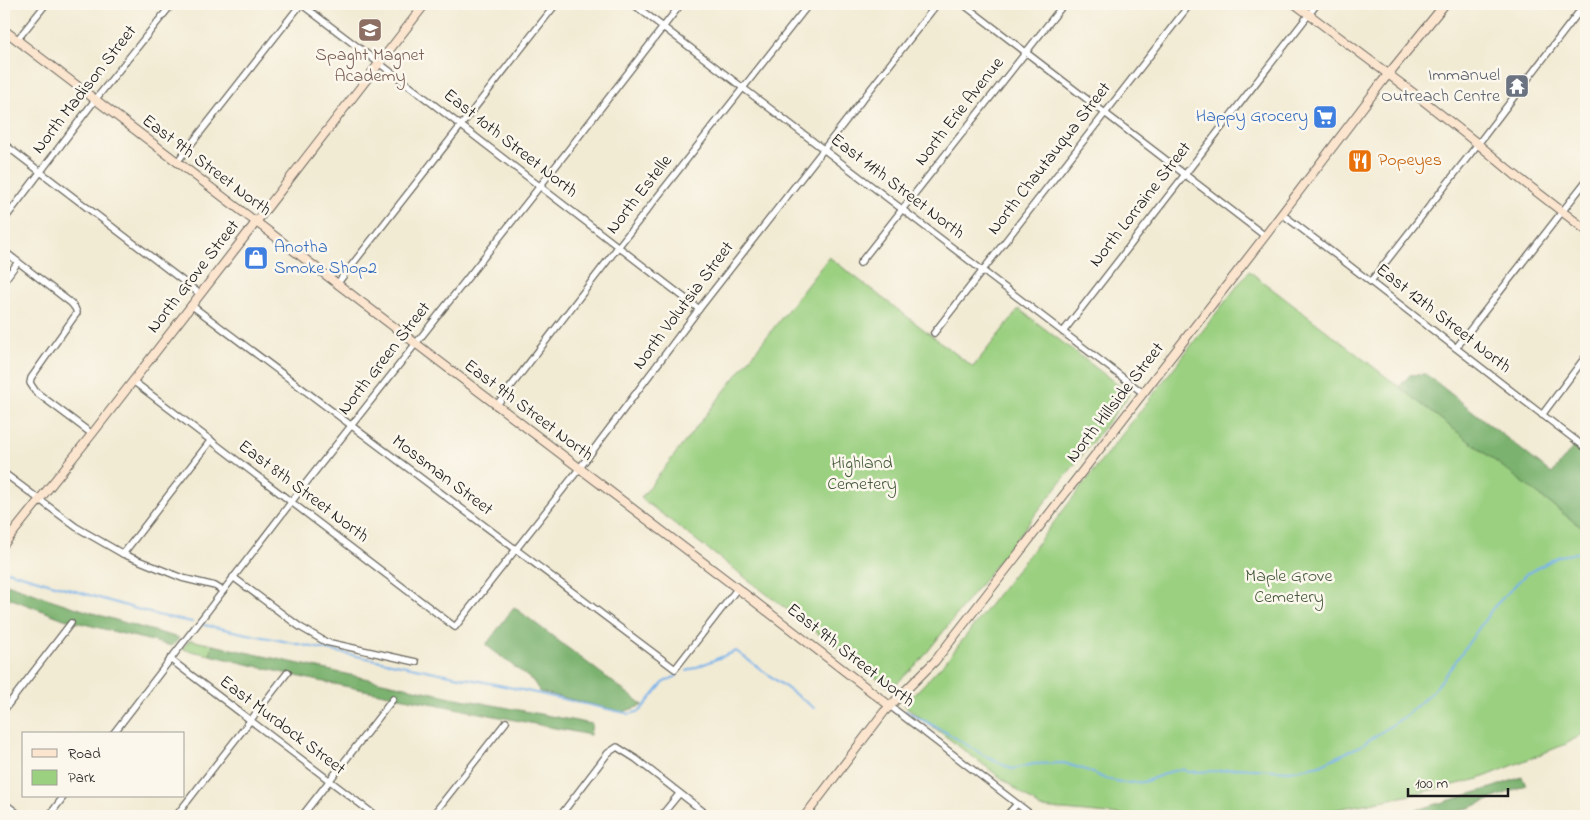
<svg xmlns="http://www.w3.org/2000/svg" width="1590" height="820" font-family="'Indie Flower',sans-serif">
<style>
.green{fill:#9bd081;stroke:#5c764e}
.forest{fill:#7cb26f;stroke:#4c6746}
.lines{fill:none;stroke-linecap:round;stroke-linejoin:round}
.stream{stroke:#79b3ea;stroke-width:2}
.street-casing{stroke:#67645c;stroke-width:8}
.secondary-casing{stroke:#67645c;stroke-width:10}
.street{stroke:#fff;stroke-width:5.5}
.secondary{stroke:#fce5cf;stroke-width:8}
.labels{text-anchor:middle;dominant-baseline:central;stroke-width:5;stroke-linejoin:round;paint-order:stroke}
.education-label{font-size:18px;fill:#785e54;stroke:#fbf7ec}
.worship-label{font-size:18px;fill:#5b616d;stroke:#fbf7ec;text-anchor:end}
.street-label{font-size:18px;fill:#1c1c1c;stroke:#fbf7ec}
.shop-label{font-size:18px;fill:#366cbe;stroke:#fbf7ec;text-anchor:end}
.food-label{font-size:18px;fill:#c56008;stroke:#fbf7ec;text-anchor:start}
.park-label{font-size:18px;fill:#485b3f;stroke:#fbf7ec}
</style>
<rect width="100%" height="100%" fill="#fbf7ec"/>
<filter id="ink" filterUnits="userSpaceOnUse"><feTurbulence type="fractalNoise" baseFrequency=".02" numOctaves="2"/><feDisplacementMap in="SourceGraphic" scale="10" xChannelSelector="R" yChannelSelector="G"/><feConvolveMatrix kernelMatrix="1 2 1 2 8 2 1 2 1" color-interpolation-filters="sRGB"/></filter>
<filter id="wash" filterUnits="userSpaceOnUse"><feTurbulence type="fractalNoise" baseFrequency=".0096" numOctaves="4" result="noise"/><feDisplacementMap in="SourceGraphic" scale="20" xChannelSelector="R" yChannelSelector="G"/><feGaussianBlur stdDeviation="1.12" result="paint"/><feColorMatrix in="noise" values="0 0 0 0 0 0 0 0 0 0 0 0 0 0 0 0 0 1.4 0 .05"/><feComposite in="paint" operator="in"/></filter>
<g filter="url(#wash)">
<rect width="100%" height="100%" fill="#f2ebd4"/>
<g class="green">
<path d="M829,257L973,367L1019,309L1130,394L921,660L891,689L641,498Z"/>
<path d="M1249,271L1586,531V732L1566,744L1479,779L1406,796L1317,813L1288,816H1131L1041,808L904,705L947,660Z"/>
<path d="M190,640L213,645L210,655L182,649Z"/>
</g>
<g class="forest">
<path d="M1426,374L1552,474L1574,446L1586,455V531L1399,387L1410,375Z"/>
<path d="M4,583C61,604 120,622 179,638L172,646L64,619L4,596Z"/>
<path d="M514,607L643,705L623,712L540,692L533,681L486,645Z"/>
<path d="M213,645L451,697L592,724L590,735L309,679L210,655Z"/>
<path d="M1522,777L1526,785L1469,808L1441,816H1396L1488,789Z"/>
</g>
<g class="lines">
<g class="stream">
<path d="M4,570L157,615L192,622"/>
<path d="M204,625L504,686L630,714L640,711L664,682L677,676"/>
<path d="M687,671L736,651L814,708"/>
<path d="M906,711L949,734L983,755L1012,769L1034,764L1064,763L1086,770L1106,779L1126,783L1144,782L1169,772L1183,769L1187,772L1219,771L1237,768L1290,771L1320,765L1360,746L1404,717L1431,693L1451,668L1493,608L1526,574L1560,556L1586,551"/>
</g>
</g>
</g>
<g filter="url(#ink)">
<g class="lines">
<defs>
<g id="street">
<path d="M301,4L433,104L699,309"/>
<path d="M633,4L1143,393"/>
<path d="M963,4L1265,236"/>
<path d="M17,40L46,4"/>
<path d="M4,144L200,294"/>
<path d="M177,162L301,4"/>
<path d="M1282,214C1384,291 1484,371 1586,448"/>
<path d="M4,220L95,100L172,4"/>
<path d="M4,251L71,303L75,308L77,313L74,317L31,378L30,383L36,392L92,434"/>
<path d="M860,263L1064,4"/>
<path d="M4,281L18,262"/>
<path d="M1371,281L1478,144L1585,4"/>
<path d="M337,284L556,4"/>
<path d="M191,305L675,669L737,589"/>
<path d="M1063,332L1317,4"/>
<path d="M934,333L1190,4"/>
<path d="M1456,348L1586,181"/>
<path d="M133,381L455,627L579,469L699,309L937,4"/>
<path d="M496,406L618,247L809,4"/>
<path d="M1542,415L1586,356"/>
<path d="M4,473L76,527L123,554L182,578L215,586L223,591"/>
<path d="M123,554L211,440"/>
<path d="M233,577L300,627L326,642L416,662"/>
<path d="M170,659L376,816"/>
<path d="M890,706L1033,816"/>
<path d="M4,710L71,623"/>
<path d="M113,734L306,483L566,153L681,4"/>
<path d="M4,803L21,816"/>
<path d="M49,816L64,796"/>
<path d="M176,816L288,672"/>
<path d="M302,816L393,699"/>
<path d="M432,816L506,722"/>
<path d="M560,816L608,753L617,747L636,759L709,816"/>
<path d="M661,816L679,794"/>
<path d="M1006,816L1017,804"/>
</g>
<g id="secondary">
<path d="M1295,4L1420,98L1478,144L1515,175L1586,230"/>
<path d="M4,30L754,601L890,706"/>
<path d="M4,544L92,434L425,4"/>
<path d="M805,816L884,712L935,661L1265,236L1382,82L1445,4"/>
</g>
</defs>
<use href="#street" class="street-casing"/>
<use href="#secondary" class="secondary-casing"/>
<use href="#street" class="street"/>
<use href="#secondary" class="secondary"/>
</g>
</g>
<defs>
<symbol id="school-square" viewBox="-11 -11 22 22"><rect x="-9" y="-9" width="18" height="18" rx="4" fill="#8d6e63" stroke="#fbf7ec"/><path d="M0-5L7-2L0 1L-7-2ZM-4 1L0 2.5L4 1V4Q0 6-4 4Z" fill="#fff"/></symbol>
<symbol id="temple-square" viewBox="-11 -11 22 22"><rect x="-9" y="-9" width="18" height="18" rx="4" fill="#6b7280" stroke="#fbf7ec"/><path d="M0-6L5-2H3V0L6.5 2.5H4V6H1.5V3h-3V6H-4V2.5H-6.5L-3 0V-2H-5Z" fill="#fff"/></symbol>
<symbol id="supermarket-square" viewBox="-11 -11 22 22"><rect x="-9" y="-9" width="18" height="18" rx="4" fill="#3f7fe0" stroke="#fbf7ec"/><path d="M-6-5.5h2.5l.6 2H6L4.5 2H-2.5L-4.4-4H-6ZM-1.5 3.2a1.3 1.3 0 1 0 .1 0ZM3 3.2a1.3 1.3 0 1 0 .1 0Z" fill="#fff"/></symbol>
<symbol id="restaurant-square" viewBox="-11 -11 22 22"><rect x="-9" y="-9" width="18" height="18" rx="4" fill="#e8710a" stroke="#fbf7ec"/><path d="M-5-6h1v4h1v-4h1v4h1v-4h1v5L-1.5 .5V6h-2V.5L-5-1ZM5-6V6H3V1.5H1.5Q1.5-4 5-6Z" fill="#fff"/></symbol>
<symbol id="shop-square" viewBox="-11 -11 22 22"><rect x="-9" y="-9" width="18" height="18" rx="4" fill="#3f7fe0" stroke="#fbf7ec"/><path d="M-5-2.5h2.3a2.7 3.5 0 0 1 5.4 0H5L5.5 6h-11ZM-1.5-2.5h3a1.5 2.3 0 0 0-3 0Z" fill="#fff"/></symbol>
</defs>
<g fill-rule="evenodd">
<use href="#school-square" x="356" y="16" width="28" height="28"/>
<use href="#temple-square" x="1503" y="72" width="28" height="28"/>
<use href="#supermarket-square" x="1311" y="103" width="28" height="28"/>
<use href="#restaurant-square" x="1346" y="147" width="28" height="28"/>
<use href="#shop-square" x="242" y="244" width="28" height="28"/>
</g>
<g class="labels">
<g class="education-label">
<text x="370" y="56">Spaght Magnet<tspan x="370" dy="21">Academy</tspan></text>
</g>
<g class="worship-label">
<text x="1500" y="76">Immanuel<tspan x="1500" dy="21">Outreach Centre</tspan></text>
</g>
<g class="street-label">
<text transform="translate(85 90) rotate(-52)">North Madison Street</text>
<text transform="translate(960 112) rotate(-52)">North Erie Avenue</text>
<text transform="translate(510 144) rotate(38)">East 10th Street North</text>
<text transform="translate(1050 159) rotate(-52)">North Chautauqua Street</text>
<text transform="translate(206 166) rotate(37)">East 9th Street North</text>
<text transform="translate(897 187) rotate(37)">East 11th Street North</text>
<text transform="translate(640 195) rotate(-52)">North Estelle</text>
<text transform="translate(1141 205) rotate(-52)">North Lorraine Street</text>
<text transform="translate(194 277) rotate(-52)">North Grove Street</text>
<text transform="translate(684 306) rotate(-53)">North Volutsia Street</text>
<text transform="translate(1443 319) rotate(38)">East 12th Street North</text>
<text transform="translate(385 359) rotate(-52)">North Green Street</text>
<text transform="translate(1116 403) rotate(-52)">North Hillside Street</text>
<text transform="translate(528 411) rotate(37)">East 9th Street North</text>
<text transform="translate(442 476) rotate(37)">Mossman Street</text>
<text transform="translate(303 492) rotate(37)">East 8th Street North</text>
<text transform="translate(850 656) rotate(38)">East 9th Street North</text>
<text transform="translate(282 726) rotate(37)">East Murdock Street</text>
</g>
<g class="shop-label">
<text x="1308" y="117">Happy Grocery</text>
<text x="274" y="248" text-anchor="start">Anotha<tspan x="274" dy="21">Smoke Shop2</tspan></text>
</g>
<g class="food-label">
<text x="1378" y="161">Popeyes</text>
</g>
<g class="park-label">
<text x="862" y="464">Highland<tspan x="862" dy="21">Cemetery</tspan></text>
<text x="1289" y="577">Maple Grove<tspan x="1289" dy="21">Cemetery</tspan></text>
</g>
</g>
<rect width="1590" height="820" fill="none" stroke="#fbf7ec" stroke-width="20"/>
<rect x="22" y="732" width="162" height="65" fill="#fbf7ec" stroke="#a29f99"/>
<rect x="32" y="749" width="25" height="8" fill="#fce5cf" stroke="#a29f99"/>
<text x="68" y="758" font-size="15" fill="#1c1c1c">Road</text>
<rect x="32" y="770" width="25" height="15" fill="#9bd081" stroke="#a29f99"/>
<text x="68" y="782" font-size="15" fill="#1c1c1c">Park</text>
<path d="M1408 788v8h100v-8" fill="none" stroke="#1c1c1c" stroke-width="2.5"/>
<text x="1415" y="788" font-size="15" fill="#1c1c1c" stroke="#fbf7ec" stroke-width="4" paint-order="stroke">100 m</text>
</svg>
